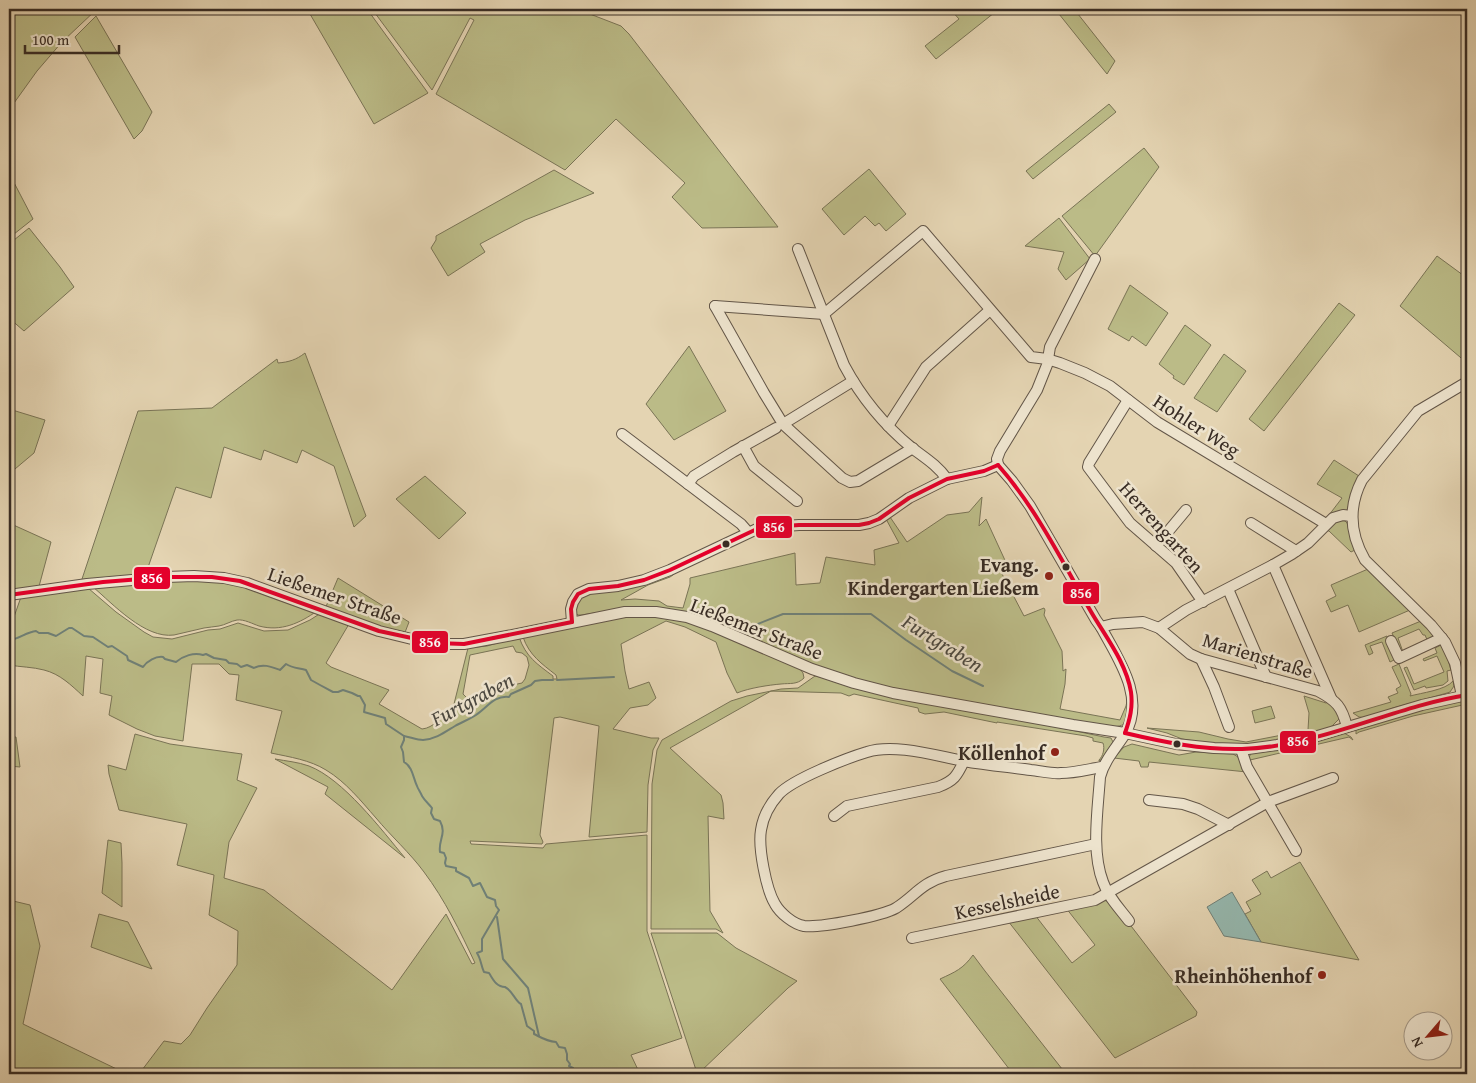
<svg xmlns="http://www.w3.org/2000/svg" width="1476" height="1083" font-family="'Gentium Book Plus',serif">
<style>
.green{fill:#bbbb87;stroke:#7a7456;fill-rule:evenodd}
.water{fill:#95b8af;stroke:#708077}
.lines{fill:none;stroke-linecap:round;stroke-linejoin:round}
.stream{stroke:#708077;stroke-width:2}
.minor-casing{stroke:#635648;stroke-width:12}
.minor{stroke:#ede3cd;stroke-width:10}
.bus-1-casing{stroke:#ede3cd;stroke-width:8}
.bus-1{stroke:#e4002b;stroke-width:4}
.bus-dot{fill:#382c24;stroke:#ede3cd;stroke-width:2}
.poi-dot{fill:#8f2418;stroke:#ede3cd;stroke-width:2}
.labels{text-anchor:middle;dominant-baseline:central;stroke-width:5;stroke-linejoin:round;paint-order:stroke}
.street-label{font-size:20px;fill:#382c24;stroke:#ede3cd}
.poi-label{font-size:20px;font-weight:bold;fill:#382c24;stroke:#ede3cd;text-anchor:end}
.water-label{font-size:21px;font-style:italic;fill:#4b4840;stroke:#ede3cd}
.line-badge{stroke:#ede3cd;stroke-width:2}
.badge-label{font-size:14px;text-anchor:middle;font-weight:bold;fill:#fff}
</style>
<rect width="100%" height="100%" fill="#e4d4b2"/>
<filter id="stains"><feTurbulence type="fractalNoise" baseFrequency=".004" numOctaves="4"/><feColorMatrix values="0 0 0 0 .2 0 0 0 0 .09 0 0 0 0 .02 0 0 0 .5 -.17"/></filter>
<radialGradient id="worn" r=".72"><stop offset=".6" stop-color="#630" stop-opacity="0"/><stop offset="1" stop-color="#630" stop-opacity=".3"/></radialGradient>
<g class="green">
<path d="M9,9H97L62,42L37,71L9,110Z"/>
<path d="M321,9H367L428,93L374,124L310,14Z"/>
<path d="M372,9H577L621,26L629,34L778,227L702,228L672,197L685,183L616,119L565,170L436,94L474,20L470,18L432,90Z"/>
<path d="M950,9H999L936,59L925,46L959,19Z"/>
<path d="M1055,9H1074L1115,61L1107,74Z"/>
<path d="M96,16L152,112L142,131L134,139L75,37Z"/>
<path d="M1109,104L1116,112L1033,179L1026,171Z"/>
<path d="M1144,148L1159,167L1095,256L1062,216Z"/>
<path d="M869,169L906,214L886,231L879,223L875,226L865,216L844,235L822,209Z"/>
<path d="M554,170L594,193L525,220L480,244L485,252L448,276L431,248L436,240V236Z"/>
<path d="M9,173L33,219L9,238Z"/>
<path d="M1059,218L1090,259L1066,280L1058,269L1064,252L1025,246Z"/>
<path d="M29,228L60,267L74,287L24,331L9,318V244Z"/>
<path d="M1437,256L1467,278V363L1400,306Z"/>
<path d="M1130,285L1168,313L1146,346L1132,336L1129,341L1108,329Z"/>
<path d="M1339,303L1355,315L1264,431L1249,419Z"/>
<path d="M1185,325L1211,345L1184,385L1173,378L1174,376L1159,364Z"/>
<path d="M689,346L726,411L674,440L646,404Z"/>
<path d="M305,353L366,516L354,527L334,466L302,450L297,463L264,450L261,460L224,447L211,498L176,487L145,576L81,582L138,411L212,408L277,359L278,363C289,362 296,360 305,353Z"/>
<path d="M1224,354L1246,371L1217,412L1194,398Z"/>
<path d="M9,409L45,420L34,453L9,474Z"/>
<path d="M1334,460L1359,476L1347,510L1345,512L1329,515L1342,498L1317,484Z"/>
<path d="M425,476L466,513L439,539L396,499Z"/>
<path d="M982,497L979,526L986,519L1009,569L1001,572L1024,616L1044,608L1045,610L1044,615L1062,651L1063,671L1066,669L1065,684L1060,709L1120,720L1126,706L1128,696H1130L1126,723C1120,727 1114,727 1108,726L876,686L837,675L714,623L608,611L581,615H578L575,612L576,601L582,595L672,573L673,575L670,577L648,585L621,600L635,599L659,601L667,606L683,608L690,584V578L795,553L796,585L820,583L826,557L875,565L874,550L899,543L886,519L890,517L907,542L947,515L969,512Z"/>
<path d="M1337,520L1345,521L1347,523L1355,550L1351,552L1329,531L1325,530Z"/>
<path d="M9,523L51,542L38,590L9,592Z"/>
<path d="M1368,569L1410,610L1359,632L1348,605L1331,612L1326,601L1336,596L1331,585Z"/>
<path d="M338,578L409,622L404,635L325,609Z"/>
<path d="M166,580L231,581L317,611C300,623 281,632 259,626C253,624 244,619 237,620C231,621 225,625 219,626C214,627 209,627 204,628C194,630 184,633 174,635C145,639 113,604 93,587Z"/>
<path d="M88,588L116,612L144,632L153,637L172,639L208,630L220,629L238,623L264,631L288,630L310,620L321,613L349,624L326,663L331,667L389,690L379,704L422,729C434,728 440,716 451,716L468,648L487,646L519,637C526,657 537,664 553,676V679H557L556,675C542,664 529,655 523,637L625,617L650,615L688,622L706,628L800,669L803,673L804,678C797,685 790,683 781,684C769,685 749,688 737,693L727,673L716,642L685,627L666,621L621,644L625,671L629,689L649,682L656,698L648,705L630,708L613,729L651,738H659L653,750L648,785L647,832L589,837L599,726L560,717L554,718L540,835L543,842L542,844L470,841L471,844L543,848L546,844L647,835V931L682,1038L631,1055L640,1074H139L164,1041L181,1044L190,1035L207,1008L237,965L238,931L209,915L214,875L177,865L187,824L119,810L109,774L108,765L126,770L135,734L170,744L242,754L237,780L257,788L229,842L224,878L264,890L392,990L446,914L472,964L475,963C460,931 445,900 424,872C410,853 391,836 376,818C361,801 346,782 326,770C310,760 290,757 271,753L282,711L236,700L239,675L229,674L219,664H192L183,741L155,736L137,729L109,715L112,696L100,693L103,659L86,656L83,696C71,685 60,674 44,670C33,667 20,667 9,665V631L21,597ZM513,646L516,652L522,653L527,657L529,665L525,679L522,683L498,688L474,702L470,701L463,694L470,655Z"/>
<path d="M1421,621L1433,633L1432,639L1428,642L1425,635H1423L1419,629L1398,638L1403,652L1400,651L1392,633Z"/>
<path d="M1387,636L1396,659L1390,662L1382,642L1370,646L1373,653L1369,655L1365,645Z"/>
<path d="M1441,645L1448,660L1451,670L1447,671L1448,681L1443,685L1426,688L1425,686L1414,690L1404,668L1407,667L1414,684L1444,672L1437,656L1424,661L1423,659L1437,653L1435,648Z"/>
<path d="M1399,664L1411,694L1410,696C1421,693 1446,690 1453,681L1454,686L1450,692L1447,693L1393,708L1367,718L1359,717L1353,713L1391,702L1388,697L1398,693L1396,689L1401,686L1392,667Z"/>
<path d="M815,676L1104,737L1111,738L1113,742L1102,759L1099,761V760C1103,756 1105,749 1103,743L1093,741V738L1086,736L997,722V723L944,712L925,714L919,712L918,708L854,694L849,696L841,693L771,691L670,748L721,795L723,803L724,819L708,816L710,911L723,933L716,929H651L652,784L657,750L662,740L731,701L747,696L781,689L798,688Z"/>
<path d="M1304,696L1326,703L1330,701L1339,715V719L1332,726L1327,729L1308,735L1248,746L1218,745L1182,739L1167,733L1147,728L1199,732L1228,739L1246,742L1308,730L1309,713Z"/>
<path d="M1467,700V704L1413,716L1359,732L1356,734V729L1405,713Z"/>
<path d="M1271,706L1275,718L1255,723L1252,711Z"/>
<path d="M1344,733L1351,737L1353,740L1349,737L1250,760H1248L1251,753Z"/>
<path d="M9,737H16L20,767L9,766Z"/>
<path d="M1132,744L1179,755L1196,752L1233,754L1238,757L1247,772L1149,762L1148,767H1141L1139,761L1114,758L1124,747Z"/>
<path d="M275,759C286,761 298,762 309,766C343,779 381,829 405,858L325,794L328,787Z"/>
<path d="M108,840L121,843L122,863V907L102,893Z"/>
<path d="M1300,862L1359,960L1261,942L1245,914L1251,911L1246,902L1261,894L1252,880L1267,871L1271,878Z"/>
<path d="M9,900L30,905L40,946L23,1024L127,1074H9Z"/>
<path d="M1104,900L1111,903L1128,922L1197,1012L1196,1016L1115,1058L1008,921L1035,915L1072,963L1095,945L1066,908Z"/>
<path d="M99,914L128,922L152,969L91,947Z"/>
<path d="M651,933H717L736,948L797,981L788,988L699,1073L696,1070Z"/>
<path d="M973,955L985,971L1066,1074H1013L940,979C955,972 963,969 973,955Z"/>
</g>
<path class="water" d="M1232,892L1261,942L1224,936L1207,907Z"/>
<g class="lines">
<g class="stream">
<path d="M745,629L783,614H871L906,640L952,671L983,686"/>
<path d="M9,640C18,640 26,632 36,631L39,633H48L56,636L69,628H72L84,636L93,637L108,647L112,646L127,656L128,660L143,667C147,661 156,656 163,657L165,659L176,662C183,656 194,652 203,655L206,654L214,658L226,660L229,663L237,664L241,667L247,665L254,668C263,663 272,667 280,670L286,664C292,668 299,668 306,670L311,680L320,685L333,692H338L343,690L352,693L358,696H360L365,705L364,712L385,718L386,724L404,736V740L401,747L403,752L404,762C413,767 413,778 417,786C418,789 421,793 422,796C425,801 429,804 432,808L431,813L434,819L440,821C447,834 438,840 440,852L444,853L446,858L445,863L446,866L456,868V871L469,878L473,886L480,883L487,897L495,900L496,906L499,910L482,939V951L477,953C481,959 481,966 484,972L489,973C493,979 496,987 505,987C513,991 515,1001 521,1004L527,1026L534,1031V1034C542,1038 546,1041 556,1042L559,1047L565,1048L567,1054V1060L570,1064L569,1066L573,1068L574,1074"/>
<path d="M557,680L614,677"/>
<path d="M404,736C410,737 417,740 423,740C436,739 445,732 455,726C462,722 470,719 476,715C487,708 494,695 509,697L511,694L531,685L535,681L542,680H553"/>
<path d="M497,917L503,959L528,988L539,1036"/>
</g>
<defs>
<g id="minor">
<path d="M798,249L844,365C861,397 884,425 912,448C925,458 937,465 947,479"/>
<path d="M715,306L824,314L923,231L1031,357L1047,359L1060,363L1085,373L1110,386L1157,422L1326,524"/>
<path d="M715,306L764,393L783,424L842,478L850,482L858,481L913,448"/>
<path d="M1128,400L1089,463L1088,467L1130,523L1176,563L1203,602"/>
<path d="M783,424L853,381"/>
<path d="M888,426L926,367L990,310"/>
<path d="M622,434L741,524L748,532"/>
<path d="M743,446L754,466L797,501"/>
<path d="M998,465L1012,481L1030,506L1096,620L1101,627C1118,659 1146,697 1125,734C1116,748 1104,761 1100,777C1098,809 1091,851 1103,882C1108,897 1120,909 1129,921"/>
<path d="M998,465L997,459L1000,451L1037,390L1047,365L1050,347L1095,259"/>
<path d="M688,484L694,476L733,452L776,428"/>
<path d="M1251,523L1296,551"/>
<path d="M1156,546L1186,510"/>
<path d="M1273,565L1331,698"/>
<path d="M1228,589L1266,677"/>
<path d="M9,595L87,584L166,577L194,576L224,578L247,583L379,631L424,642L448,644H464L507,636L625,612H656L687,617L712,626L812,669L854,683L893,693L1073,725L1125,733L1176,744L1214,748L1248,749L1277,745L1304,740L1422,705L1467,695"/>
<path d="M572,622L571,609L573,602L578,594L589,589L618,586L644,580L670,570L759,528L799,525H859L869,523L879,519L909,498L947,479L984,471L998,465"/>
<path d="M1101,627L1113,624L1143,622L1159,628L1190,654L1201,659L1318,691C1337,701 1342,707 1347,727"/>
<path d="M1159,628L1186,610L1273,565L1292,554L1308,543L1333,518L1343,515L1351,516"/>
<path d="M1391,641L1399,658L1442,638"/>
<path d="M1201,659L1214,687L1229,727"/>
<path d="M1462,696L1455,663L1445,642L1431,625L1365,560C1350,534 1348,507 1362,480L1418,411L1467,382"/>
<path d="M1241,749L1247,767L1296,851"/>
<path d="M1149,800L1183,804L1198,809L1229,825"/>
<path d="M834,816L847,806L938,787C954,781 957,776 964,761"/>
<path d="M1096,844L946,876C921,883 916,895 896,908C882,916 821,928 804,926C793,924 780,913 775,904C766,889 758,847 761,830C763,817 770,804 779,794C793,779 847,758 867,752C894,743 937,756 964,761C986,765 1009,767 1031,770C1041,771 1052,774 1061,773C1075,773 1089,769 1102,767"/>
<path d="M912,938L1095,900L1268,802L1333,778"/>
</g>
</defs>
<use href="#minor" class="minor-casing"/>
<use href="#minor" class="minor"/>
<defs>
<g id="bus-1">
<path d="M998,465C1036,508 1062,561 1090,610C1105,636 1126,662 1131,692C1133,707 1130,719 1125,733"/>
<path d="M9,595L103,582L166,577H212L240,581L379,631L435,643L464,644L572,622"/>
<path d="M572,622L571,609L573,602L578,594L589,589L618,586L644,580L670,570L759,528L799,525H859L869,523L879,519L909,498L947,479L984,471L998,465"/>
<path d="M1125,733C1163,742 1202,750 1242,749C1319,747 1391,707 1467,695"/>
</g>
</defs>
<use href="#bus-1" class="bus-1-casing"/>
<use href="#bus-1" class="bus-1"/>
</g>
<g class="bus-dot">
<circle cx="726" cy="544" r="4.5"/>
<circle cx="1066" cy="567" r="4.5"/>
<circle cx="1177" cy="744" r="4.5"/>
</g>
<g class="poi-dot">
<circle cx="1049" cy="576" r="5"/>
<circle cx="1055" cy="752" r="5"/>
<circle cx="1322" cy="975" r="5"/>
</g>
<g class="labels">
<g class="street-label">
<text transform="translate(1197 425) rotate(33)">Hohler Weg</text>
<text transform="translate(1162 527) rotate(48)">Herrengarten</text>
<text transform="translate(335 595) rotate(19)">Ließemer Straße</text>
<text transform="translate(757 628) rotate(21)">Ließemer Straße</text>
<text transform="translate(1258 655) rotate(17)">Marienstraße</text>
<text transform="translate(1007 901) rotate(-12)">Kesselsheide</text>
</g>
<g class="poi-label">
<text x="1039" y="564">Evang.<tspan x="1039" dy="23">Kindergarten Ließem</tspan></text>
<text x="1045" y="752">Köllenhof</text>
<text x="1312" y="975">Rheinhöhenhof</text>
</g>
<g class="water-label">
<text transform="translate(943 643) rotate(32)">Furtgraben</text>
<text transform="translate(472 699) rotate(-28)">Furtgraben</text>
</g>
</g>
<g class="line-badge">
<rect x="755" y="515" width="38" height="24" rx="5" fill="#e4002b"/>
<rect x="133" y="566" width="38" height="24" rx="5" fill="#e4002b"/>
<rect x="1062" y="581" width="38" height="24" rx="5" fill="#e4002b"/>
<rect x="411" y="630" width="38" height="24" rx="5" fill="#e4002b"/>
<rect x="1279" y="730" width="38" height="24" rx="5" fill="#e4002b"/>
</g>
<g class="badge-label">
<text x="774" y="532">856</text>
<text x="152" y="583">856</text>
<text x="1081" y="598">856</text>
<text x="430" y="647">856</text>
<text x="1298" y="746">856</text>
</g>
<rect width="1476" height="1083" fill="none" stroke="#e4d4b2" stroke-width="30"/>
<rect x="10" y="10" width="1456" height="1063" fill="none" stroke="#382c24" stroke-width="2.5"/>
<rect x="15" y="15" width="1446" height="1053" fill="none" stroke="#382c24"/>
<g transform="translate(1428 1036) rotate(242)"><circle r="24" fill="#ede3cd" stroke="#a59a89"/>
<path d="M0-4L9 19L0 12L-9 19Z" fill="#8f2418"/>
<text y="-8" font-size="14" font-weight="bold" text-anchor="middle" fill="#382c24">N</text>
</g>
<path d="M25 45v8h94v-8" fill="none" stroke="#382c24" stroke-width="2.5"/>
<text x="32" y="45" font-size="15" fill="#382c24" stroke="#ede3cd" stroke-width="4" paint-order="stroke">100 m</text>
<rect width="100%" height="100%" filter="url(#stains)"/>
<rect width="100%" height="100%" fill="url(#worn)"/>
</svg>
